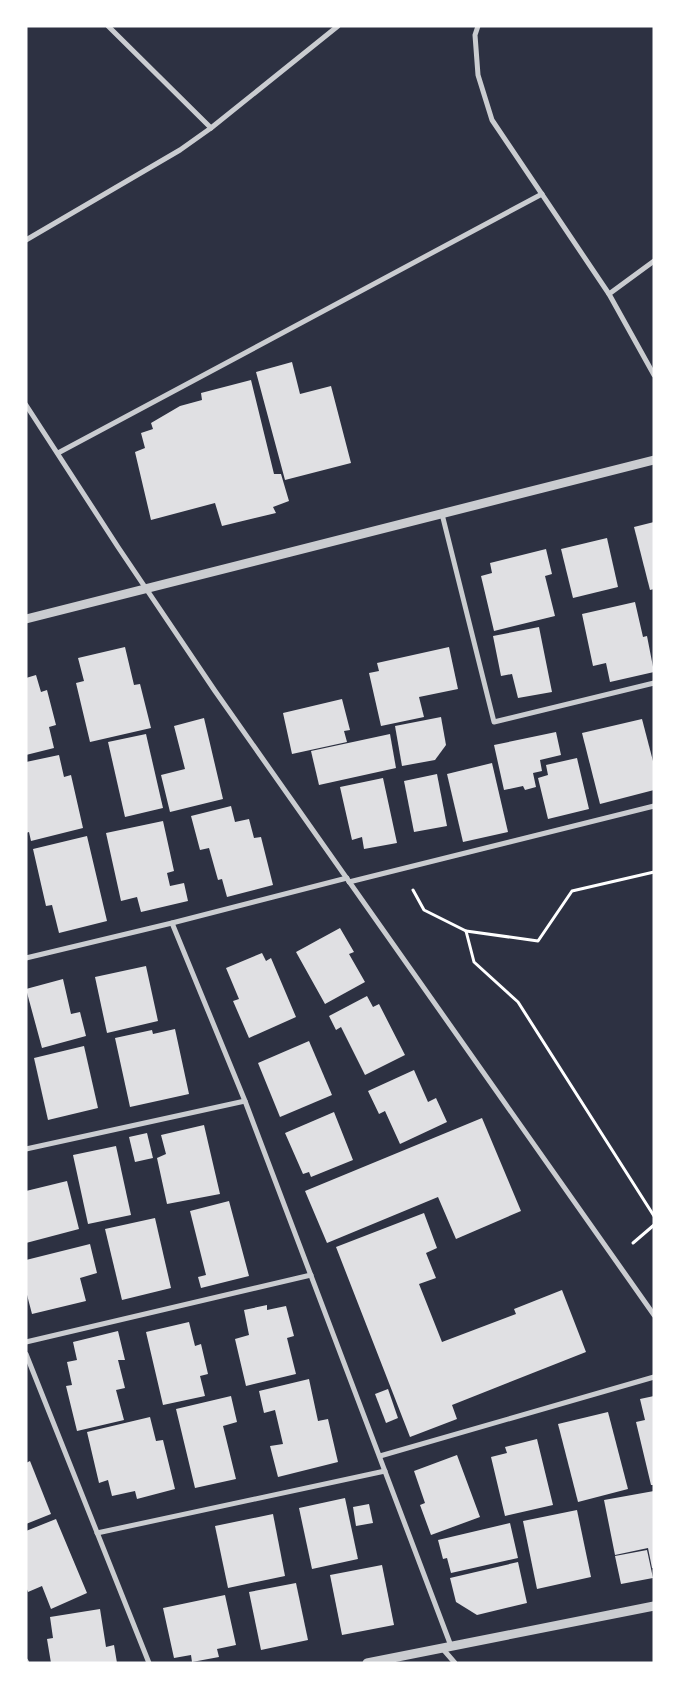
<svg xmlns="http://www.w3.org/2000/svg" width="680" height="1689" font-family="'DM Sans',sans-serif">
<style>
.building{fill:#e0e0e3}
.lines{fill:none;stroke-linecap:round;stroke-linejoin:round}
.path{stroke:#fff;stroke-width:3}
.minor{stroke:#caccd0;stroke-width:5}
.tertiary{stroke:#caccd0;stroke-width:9}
</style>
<rect width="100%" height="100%" fill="#2d3142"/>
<g class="building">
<path d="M292,362L300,394L331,386L351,463L285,480L256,372Z"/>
<path d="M251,380L274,474H281L289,501L273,507L276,513L222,526L215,503L151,520L135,452L145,448L141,433L153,429L151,423L180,406L202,400L201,393Z"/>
<path d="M654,522V589L650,590L634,527Z"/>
<path d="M607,538L618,587L573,598L561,549Z"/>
<path d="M546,549L552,574L545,576L555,616L494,631L481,576L492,573L490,563Z"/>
<path d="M635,602L643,637L647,636L654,672L610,682L606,663L593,666L582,614Z"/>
<path d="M539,627L552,692L518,698L512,674L501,676L493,636Z"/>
<path d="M125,647L134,685L140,684L151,728L90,742L76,683L84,681L78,658Z"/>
<path d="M449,647L458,689L419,697L424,717L381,726L369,673L379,671L377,663Z"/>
<path d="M36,675L41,692L47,690L56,725L49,727L54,748L26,755V678Z"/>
<path d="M342,699L350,730L344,731L347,742L292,754L283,713Z"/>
<path d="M441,717L446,745L435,760L402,766L395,726Z"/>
<path d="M204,718L223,799L170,812L161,775L185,769L174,726Z"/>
<path d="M642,719L654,765V790L600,804L582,733Z"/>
<path d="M556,732L561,755L540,760L542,771L533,773L536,787L525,790L523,786L504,790L494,745Z"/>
<path d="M146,734L163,808L125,817L108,742Z"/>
<path d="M390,734L396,768L319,785L311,751Z"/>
<path d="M59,755L64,777L71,775L83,828L31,841L29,832L26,833V762Z"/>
<path d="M577,758L589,809L548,819L538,778L548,775L546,765Z"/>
<path d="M492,763L508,832L463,842L447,774Z"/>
<path d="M437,774L447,826L414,832L404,781Z"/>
<path d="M383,778L397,843L364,849L362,837L352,840L340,787Z"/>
<path d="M231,806L235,822L249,819L254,838L261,837L273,885L227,897L222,879L218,880L209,848L200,850L191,816Z"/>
<path d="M163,821L174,871L167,873L170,886L184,883L188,901L141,912L137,897L121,901L106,833Z"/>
<path d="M87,836L107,921L59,933L52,905L46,906L33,849Z"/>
<path d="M340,928L354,952L349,954L365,982L325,1004L296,952Z"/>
<path d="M262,953L266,961L271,958L296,1017L249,1038L233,1001L239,999L226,968Z"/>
<path d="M146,966L158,1021L107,1033L95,977Z"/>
<path d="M63,979L71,1014L80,1012L86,1036L42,1048L26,989Z"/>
<path d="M367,996L373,1007L379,1004L405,1055L365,1075L341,1027L336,1030L329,1016Z"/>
<path d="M175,1029L189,1094L130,1107L115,1038L152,1030L153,1034Z"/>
<path d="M309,1041L332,1095L280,1117L258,1063Z"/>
<path d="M84,1046L98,1108L48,1120L34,1058Z"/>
<path d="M414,1070L428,1102L436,1098L447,1122L400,1144L385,1111L379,1114L368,1091Z"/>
<path d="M334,1112L353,1160L311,1177L309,1172L303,1174L285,1133Z"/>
<path d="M482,1118L521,1211L456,1239L438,1197L327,1243L305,1191Z"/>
<path d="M204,1125L220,1194L167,1204L157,1158L166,1154L161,1135Z"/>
<path d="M147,1133L153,1158L135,1162L129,1137Z"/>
<path d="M116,1146L131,1215L88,1224L73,1155Z"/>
<path d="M67,1181L79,1229L26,1243V1191Z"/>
<path d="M229,1201L249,1276L201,1288L198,1277L206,1275L190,1211Z"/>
<path d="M424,1213L437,1248L426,1253L436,1278L419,1284L442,1342L516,1314L514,1309L562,1290L586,1352L452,1405L457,1419L410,1437L336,1247Z"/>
<path d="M155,1218L171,1288L122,1300L105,1229Z"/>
<path d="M90,1244L97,1273L80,1278L86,1301L32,1314L26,1291V1260Z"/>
<path d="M267,1305V1310L286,1306L294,1336L287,1338L296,1374L246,1386L235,1339L249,1335L244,1310Z"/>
<path d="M189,1322L195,1346L201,1344L208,1374L200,1376L205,1396L163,1405L146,1332Z"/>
<path d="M118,1331L125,1360H118L125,1388L116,1390L124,1420L77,1431L66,1386L72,1385L67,1362L77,1360L73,1342Z"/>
<path d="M309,1379L318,1421L328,1419L338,1462L278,1477L270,1446L283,1444L275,1410L264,1413L259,1391Z"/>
<path d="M388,1389L398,1418L386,1423L375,1394Z"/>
<path d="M231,1396L237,1422L223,1426L236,1479L195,1488L176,1409Z"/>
<path d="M654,1396V1485H651L636,1422L645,1420L640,1399Z"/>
<path d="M608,1412L628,1489L578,1502L558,1424Z"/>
<path d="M150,1417L156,1441L163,1440L175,1489L137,1499L135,1491L112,1496L108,1480L99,1483L87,1432Z"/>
<path d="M537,1439L553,1505L505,1516L491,1457L507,1453L505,1447Z"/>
<path d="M457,1455L480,1517L431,1535L420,1505L425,1503L414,1471Z"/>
<path d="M30,1461L51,1514L26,1524V1463Z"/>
<path d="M654,1491V1568H652L648,1548L615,1555L604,1500Z"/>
<path d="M345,1498L358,1559L312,1569L299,1508Z"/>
<path d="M369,1504L373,1523L356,1526L353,1507Z"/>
<path d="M577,1510L591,1577L537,1589L523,1521Z"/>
<path d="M273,1514L285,1576L228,1588L215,1526Z"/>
<path d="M56,1519L87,1593L51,1609L42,1586L28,1592L26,1587V1531Z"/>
<path d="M510,1523L518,1558L451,1573L447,1558L443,1559L438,1540Z"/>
<path d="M647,1550L653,1578L621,1584L615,1556Z"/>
<path d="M518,1562L527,1603L477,1615L456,1602L450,1578Z"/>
<path d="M382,1565L394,1625L342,1635L330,1575Z"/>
<path d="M296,1583L308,1640L261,1650L249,1592Z"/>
<path d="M225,1595L236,1645L217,1649L219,1657L192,1662L191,1655L174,1658L163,1608Z"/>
<path d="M100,1609L106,1647L114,1645L117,1663H51L47,1639L53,1638L50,1617Z"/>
</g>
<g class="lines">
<g class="path">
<path d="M413,890L424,910L466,931L474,962L518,1002L654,1216"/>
<path d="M466,931L538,941L572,891L654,872"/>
<path d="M633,1243L654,1225"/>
</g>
<g class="minor">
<path d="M108,26L211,128"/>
<path d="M478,26L475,35L478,75L492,120L609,294L654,375"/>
<path d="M26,240L180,150L211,128L338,26"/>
<path d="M609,294L654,261"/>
<path d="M26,405L118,547L215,691L654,1315"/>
<path d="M58,453L542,194"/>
<path d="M442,514L494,722L654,683"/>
<path d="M349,882L654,806"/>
<path d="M172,923L245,1101L451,1646"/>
<path d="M26,958L172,923L347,878"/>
<path d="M26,1149L245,1101"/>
<path d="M26,1342L311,1275"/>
<path d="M26,1354L149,1663"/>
<path d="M380,1456L654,1377"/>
<path d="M97,1533L385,1471"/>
<path d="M442,1648L455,1663"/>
<path d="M26,1661L27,1663"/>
</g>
<g class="tertiary">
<path d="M26,619L654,460"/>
<path d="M367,1663L654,1606"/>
</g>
</g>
<rect width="680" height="1689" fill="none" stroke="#ffffff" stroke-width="55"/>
</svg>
